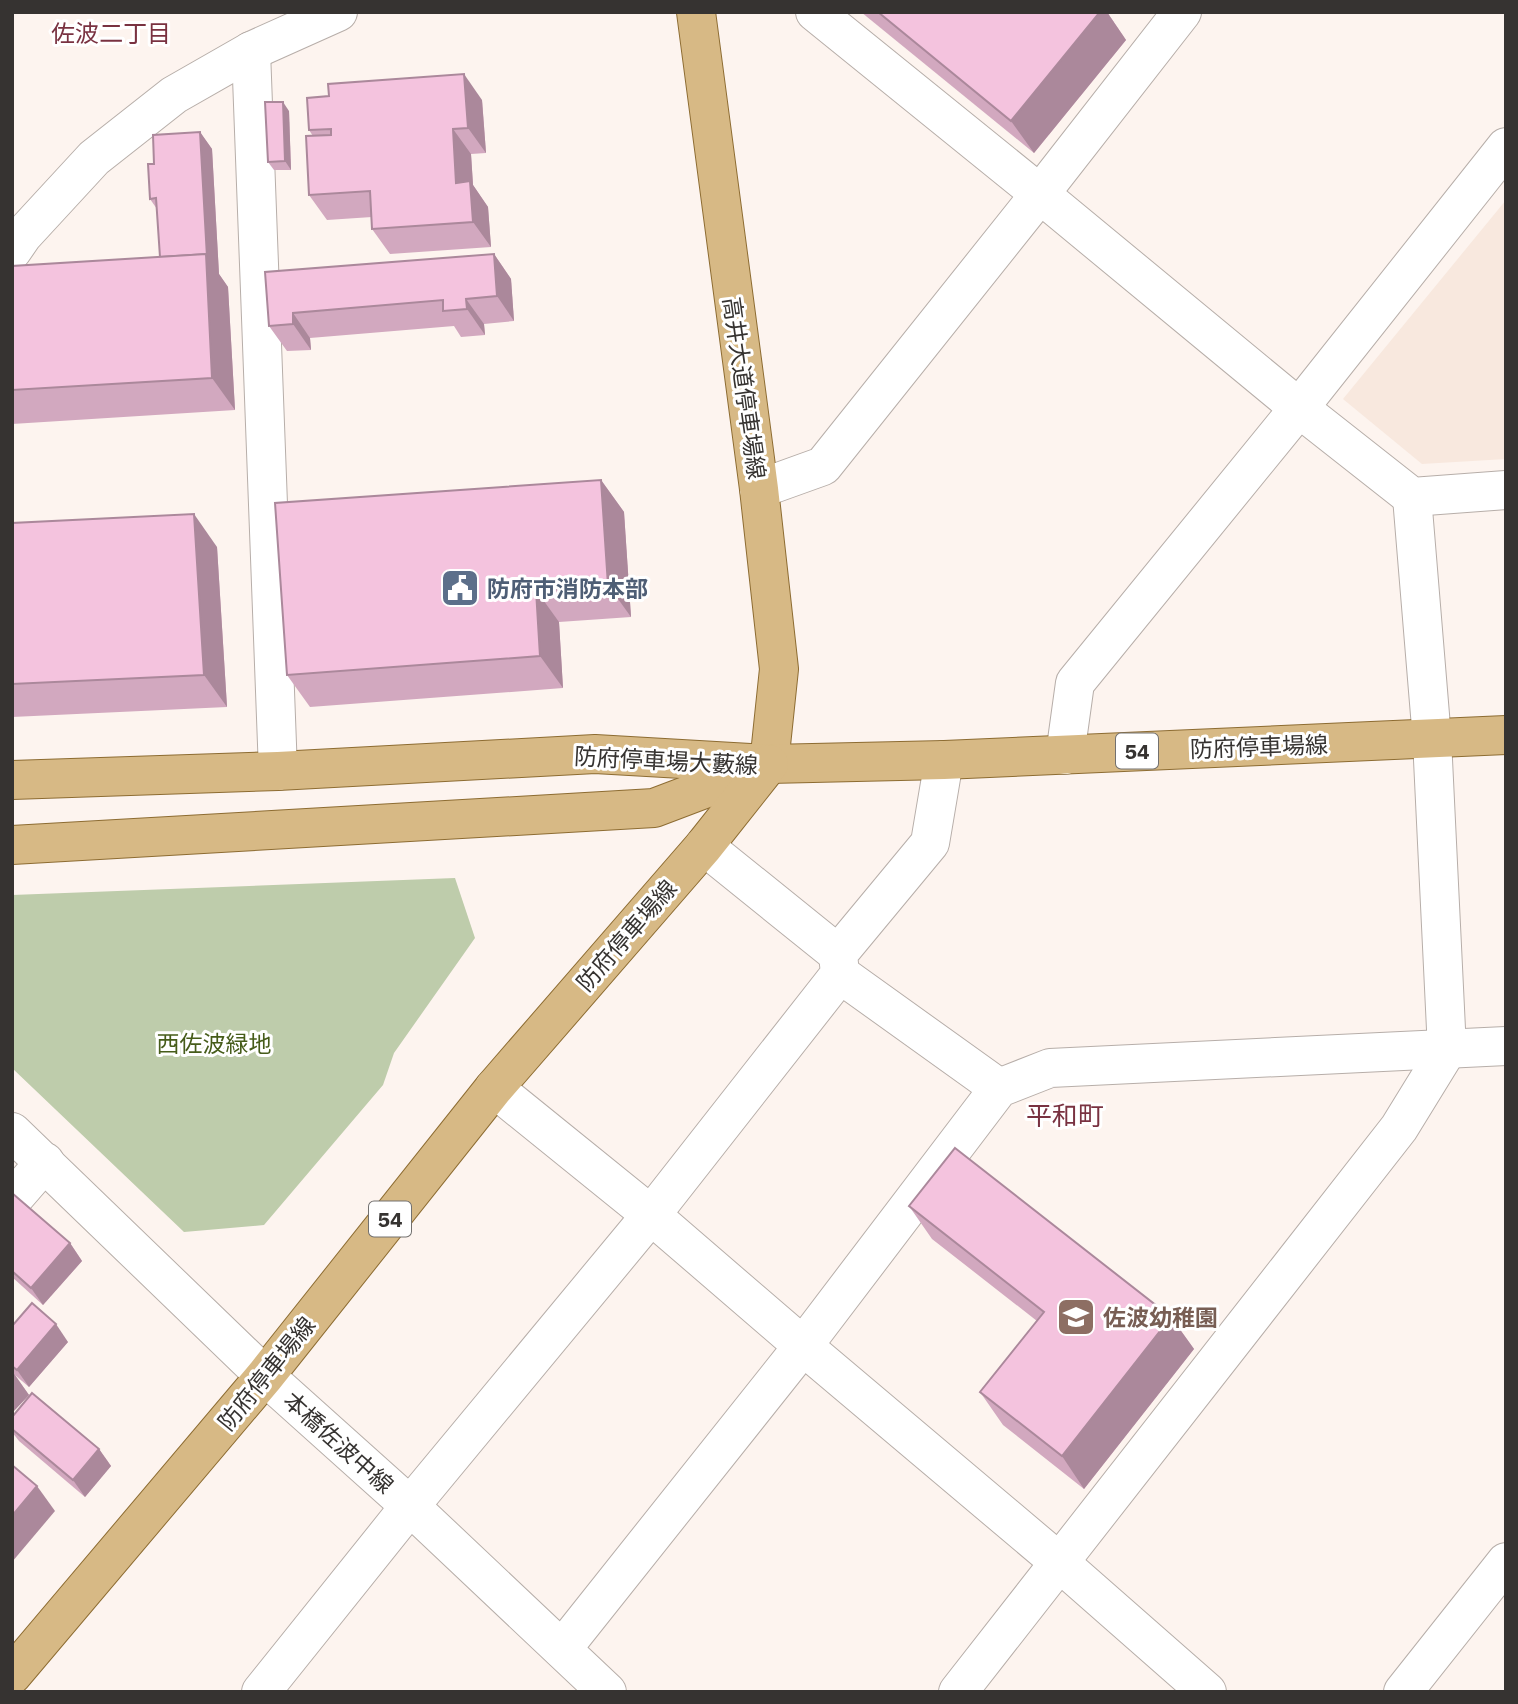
<svg xmlns="http://www.w3.org/2000/svg" width="1518" height="1704" font-family="'IBM Plex Sans','Noto Sans JP',sans-serif">
<style>
.built{fill:#f8e8de}
.green{fill:#beccab}
.lines{fill:none;stroke-linecap:round;stroke-linejoin:round}
.minor-casing{stroke:#b7aea9;stroke-width:40}
.major-casing{stroke:#8d6c32;stroke-width:40}
.minor{stroke:#fff;stroke-width:38}
.major{stroke:#d7b985;stroke-width:38}
.wall{fill:#d2a8bf}
.shaded-wall{fill:#ab889b}
.building{fill:#f4c3de;stroke:#ab889b;stroke-width:2}
.labels{text-anchor:middle;dominant-baseline:central;stroke-width:6;stroke-linejoin:round;paint-order:stroke}
.shield{fill:#fff;stroke:#72706f;stroke-width:2}
.shield-label{font-size:21px;font-weight:bold;fill:#363331}
.street-label{font-size:23px;fill:#363331;stroke:#fff}
.service-label{font-size:23px;font-weight:bold;fill:#4e5e75;stroke:#fff;text-anchor:start}
.park-label{font-size:23px;fill:#465c1a;stroke:#fff}
.education-label{font-size:23px;font-weight:bold;fill:#785e54;stroke:#fff;text-anchor:start}
.neighbourhood-label{font-size:24px;fill:#793241;stroke:#fff}
.quarter-label{font-size:26px;fill:#793241;stroke:#fff}
</style>
<rect width="100%" height="100%" fill="#fdf4ef"/>
<path class="built" d="M1506,200V459L1422,464L1343,399Z"/>
<path class="green" d="M455,878L475,938L394,1053L383,1085L264,1225L184,1232L12,1068V895Z"/>
<g class="lines">
<defs>
<g id="minor">
<path d="M815,12L1040,194L1299,408L1412,497L1506,490"/>
<path d="M251,51L278,771"/>
<path d="M12,251L23,235L94,158L174,95L251,51L338,12"/>
<path d="M759,489L823,466L1040,194L1182,12"/>
<path d="M1065,755L1075,683L1299,408L1506,147"/>
<path d="M704,846L838,954"/>
<path d="M840,974L999,1088"/>
<path d="M494,1088L651,1215L803,1346L1059,1562L1207,1692"/>
<path d="M12,1132L265,1376L410,1506L607,1692"/>
<path d="M12,1200L45,1162"/>
<path d="M562,1649L803,1346L999,1088L1050,1068L1506,1046"/>
<path d="M261,1692L410,1506L651,1215L840,974L838,954L930,843L944,760"/>
<path d="M958,1692L1399,1128L1447,1050L1432,739L1412,497"/>
<path d="M1403,1692L1506,1562"/>
</g>
<g id="major">
<path d="M696,12L759,489L779,669L769,764"/>
<path d="M12,780L278,771L595,754L769,764L944,760L1506,735"/>
<path d="M12,845L654,808L757,769"/>
<path d="M12,1675L265,1376L494,1088L704,846L769,764"/>
</g>
</defs>
<use href="#minor" class="minor-casing"/>
<use href="#major" class="major-casing"/>
<use href="#minor" class="minor"/>
<use href="#major" class="major"/>
</g>
<g class="wall">
<path d="M861,12H1107L1126,40L1034,153Z"/>
<path d="M482,100L486,153L471,154L473,185L488,207L491,247L390,254L372,229V217L327,220L309,195L313,136L309,130Z"/>
<path d="M289,111L291,170H274L268,162Z"/>
<path d="M200,132L212,149L219,274L228,287L235,410L12,424V266L160,257L157,209L150,199L154,164Z"/>
<path d="M494,254L511,279L514,321L484,324L485,335L461,337L454,326L310,338L311,350L287,351L269,326L265,272Z"/>
<path d="M601,480L624,512L631,617L559,622L563,688L310,707L287,675Z"/>
<path d="M12,523L217,547L227,707L12,717Z"/>
<path d="M12,1193L70,1243L82,1261L43,1305L12,1277Z"/>
<path d="M909,1206L1171,1317L1194,1349L1084,1489L1003,1425L980,1392L1037,1321L932,1239Z"/>
<path d="M12,1326L68,1342L29,1387L15,1375L29,1395L12,1413Z"/>
<path d="M12,1417L99,1449L111,1466L85,1497L19,1441L12,1432Z"/>
</g>
<g class="shaded-wall">
<path d="M1100,12H1107L1126,40L1034,153L1011,121Z"/>
<path d="M464,74L482,100L486,153L468,128Z"/>
<path d="M283,102L289,111L291,170L285,161Z"/>
<path d="M453,129L471,154L473,185L488,207L491,247L473,222L456,183Z"/>
<path d="M200,132L212,149L219,274L228,287L235,410L212,378Z"/>
<path d="M494,254L511,279L514,321L497,296Z"/>
<path d="M466,299L484,324L485,335L467,309Z"/>
<path d="M293,313L310,338L311,350L293,324Z"/>
<path d="M601,480L624,512L631,617L608,585Z"/>
<path d="M194,514L217,547L227,707L204,675Z"/>
<path d="M536,590L559,622L563,688L540,656Z"/>
<path d="M70,1243L82,1261L43,1305L31,1288Z"/>
<path d="M1171,1317L1194,1349L1084,1489L1062,1456Z"/>
<path d="M56,1324L68,1342L29,1387L17,1370Z"/>
<path d="M12,1371L29,1395L12,1413Z"/>
<path d="M99,1449L111,1466L85,1497L73,1480Z"/>
<path d="M37,1486L55,1511L12,1562V1516Z"/>
</g>
<g class="building">
<path d="M878,12H1100L1011,121Z"/>
<path d="M464,74L468,128L453,129L456,183L470,181L473,222L372,229L370,191L309,195L306,136L331,135V129L309,130L307,98L329,96L328,84Z"/>
<path d="M265,102H283L285,161L268,162Z"/>
<path d="M200,132L207,257L206,254L160,257L156,198L150,199L148,164H154L153,135Z"/>
<path d="M206,254L212,378L12,390V266Z"/>
<path d="M494,254L497,296L466,299L467,309L443,311V300L293,313V324L269,326L265,272Z"/>
<path d="M601,480L608,585L536,590L540,656L287,675L275,503Z"/>
<path d="M194,514L204,675L12,684V523Z"/>
<path d="M955,1148L1171,1317L1062,1456L980,1392L1044,1312L909,1206Z"/>
<path d="M12,1193L70,1243L31,1288L12,1271Z"/>
<path d="M32,1303L56,1324L17,1370L12,1366V1326Z"/>
<path d="M32,1393L99,1449L73,1480L12,1429V1417Z"/>
<path d="M12,1465L37,1486L12,1516Z"/>
</g>
<defs>
<symbol id="civic-square" viewBox="-11 -11 22 22"><rect x="-9" y="-9" width="18" height="18" rx="4" fill="#5c6f8a" stroke="#fff"/><path d="M-.6-6.5H3V-4.5H.6V-3L4-1V1h2V6H-6V1h2V-1L-.6-3ZM-1.2 2.5V6h2.4V2.5Z" fill="#fff"/></symbol>
<symbol id="school-square" viewBox="-11 -11 22 22"><rect x="-9" y="-9" width="18" height="18" rx="4" fill="#8d6e63" stroke="#fff"/><path d="M0-5L7-2L0 1L-7-2ZM-4 1L0 2.5L4 1V4Q0 6-4 4Z" fill="#fff"/></symbol>
</defs>
<g fill-rule="evenodd">
<use href="#civic-square" x="438" y="566" width="44" height="44"/>
<use href="#school-square" x="1054" y="1295" width="44" height="44"/>
</g>
<g class="labels">
<g class="shield">
<rect x="1116" y="733.5" width="42" height="35" rx="5"/>
<rect x="369" y="1201.5" width="42" height="35" rx="5"/>
</g>
<g class="shield-label">
<text x="1137" y="751">54</text>
<text x="390" y="1219">54</text>
</g>
<g class="street-label">
<text transform="translate(745 388) rotate(82)">高井大道停車場線</text>
<text transform="translate(1259 746) rotate(-2)">防府停車場線</text>
<text transform="translate(666 760) rotate(3)">防府停車場大藪線</text>
<text transform="translate(626 935) rotate(-49)">防府停車場線</text>
<text transform="translate(266 1373) rotate(-51)">防府停車場線</text>
<text transform="translate(339 1442) rotate(42)">本橋佐波中線</text>
</g>
<g class="service-label">
<text x="487" y="588">防府市消防本部</text>
</g>
<g class="park-label">
<text x="214" y="1043">西佐波緑地</text>
</g>
<g class="education-label">
<text x="1103" y="1317">佐波幼稚園</text>
</g>
<g class="neighbourhood-label">
<text x="111" y="33">佐波二丁目</text>
</g>
<g class="quarter-label">
<text x="1065" y="1115">平和町</text>
</g>
</g>
<rect width="1518" height="1704" fill="none" stroke="#363331" stroke-width="28"/>
</svg>
